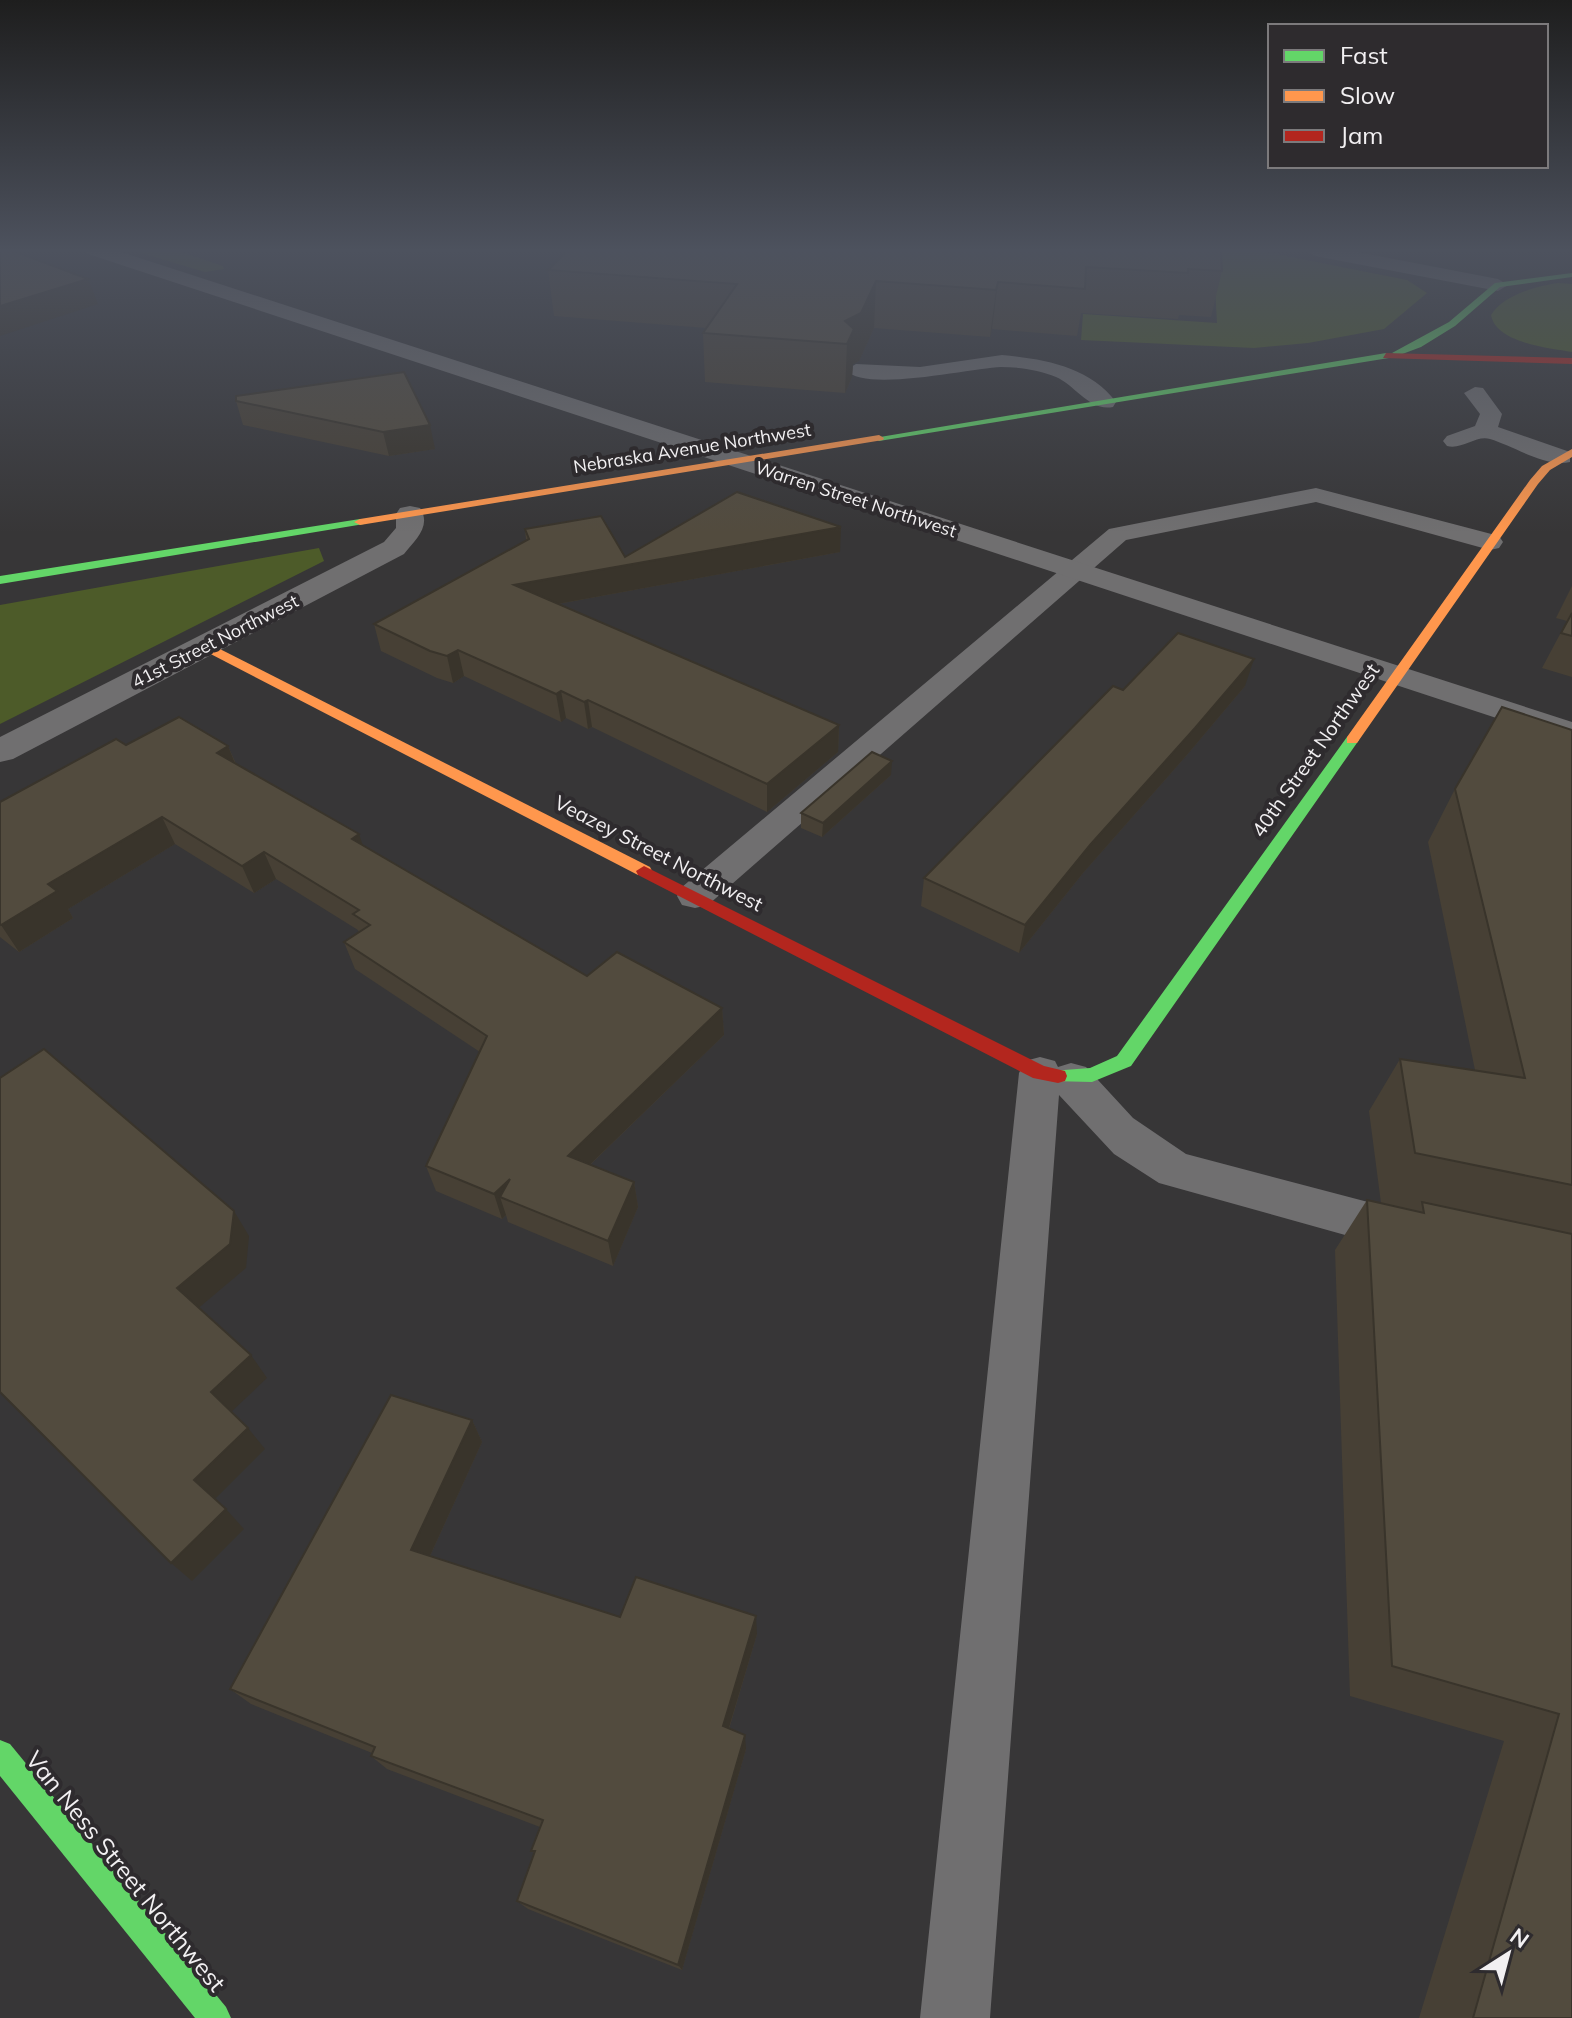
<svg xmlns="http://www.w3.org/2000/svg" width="1572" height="2018" font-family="Mulish,sans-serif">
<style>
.green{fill:#4d5b29}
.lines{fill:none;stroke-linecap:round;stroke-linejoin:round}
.lane{fill:#706f70;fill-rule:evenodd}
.street{fill:#706f70;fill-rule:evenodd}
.fast{fill:#63d668;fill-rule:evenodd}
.slow{fill:#ff974d;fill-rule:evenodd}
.jam{fill:#b3261e;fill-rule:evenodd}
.wall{fill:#474035}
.shaded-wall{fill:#39342b}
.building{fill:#524b3e;stroke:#39342b;stroke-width:2}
.labels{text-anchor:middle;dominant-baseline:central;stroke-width:8;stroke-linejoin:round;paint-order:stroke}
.far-street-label{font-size:18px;fill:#f2f0f2;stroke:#2e2b2e}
.street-label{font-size:20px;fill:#f2f0f2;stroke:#2e2b2e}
.near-street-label{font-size:24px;fill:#f2f0f2;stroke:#2e2b2e}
</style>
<rect width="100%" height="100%" fill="#373637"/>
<g class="green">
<path d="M131,250H175L223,266L224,269L205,272Z"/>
<path d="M1213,250H1256L1407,280L1427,293L1384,329L1308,343L1254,348L1081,340L1083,314L1217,323Z"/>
<path d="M1558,283L1572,284V352C1549,348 1496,343 1491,315C1503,295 1537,286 1558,283Z"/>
<path d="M319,548L324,561L0,724V605Z"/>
</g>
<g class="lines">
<g class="lane">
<path d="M1002,355C1043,359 1089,366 1116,402L1113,407C1090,412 1075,385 1056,377C1040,370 1019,367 1001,367C972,368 864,393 846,370L856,364L920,367Z"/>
<path d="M1475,387L1483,388L1502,414L1498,427L1570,452V462C1546,468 1514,446 1490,439C1476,435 1462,450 1447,446L1443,441L1447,436L1475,426L1480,414L1464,393Z"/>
<path d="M1316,488L1499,536L1503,542L1499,548L1490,550L1316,502L1126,540L708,905L695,908L682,905L677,896L682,887L1109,529Z"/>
<path d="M1040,1057L1055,1061L1058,1067L1071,1063L1086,1067L1133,1118L1186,1154L1406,1212L1422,1218L1429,1232L1422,1246L1406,1252L1159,1183L1114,1154L1059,1095L990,2018H920L1019,1073L1025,1061Z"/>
</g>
<g class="street">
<path d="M86,250H115L1572,722V743L88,254Z"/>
<path d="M1306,250H1347L1498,279L1508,285L1498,291L1315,256Z"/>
<path d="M410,506L420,508C432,526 415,540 404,554L13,759L0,762V737L384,542L396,528V514L400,508Z"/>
</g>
<g class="fast">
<path d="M1572,273V277L1500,287L1455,326L1421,347L1397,356L1392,353L1449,322L1495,283Z"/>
<path d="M1386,353L1389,358L879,441L874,438Z"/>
<path d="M360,519L364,520V524L0,584V576Z"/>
<path d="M1352,736L1359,740L1131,1066L1092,1082L1051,1081L1049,1076L1051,1071L1090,1068L1117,1056L1347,737Z"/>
<path d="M0,1740L10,1744L226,2007L231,2018H195L0,1776Z"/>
</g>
<g class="slow">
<path d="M879,435L884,438L883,440L360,525L354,522L360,519Z"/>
<path d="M1572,449V457L1550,470L1538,484L1357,743H1347V737L1530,480L1542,466Z"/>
<path d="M206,642L650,867L652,871L650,875H638L201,649V643Z"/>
</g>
<g class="jam">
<path d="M1386,353L1572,358V364L1383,358Z"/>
<path d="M644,866L1044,1066L1065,1071L1067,1076L1065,1081L1058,1083L1033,1078L638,875L636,871Z"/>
</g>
</g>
<g class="wall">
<path d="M1221,250L1222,271L1211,317L1179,315L1178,319L1081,313L1077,336L992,329L990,337L874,328L859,361L853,364L852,377L845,393L705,382L703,333L706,328L554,316L548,270Z"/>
<path d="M404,372L435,449L389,456L243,425L236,401Z"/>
<path d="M525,529L625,557L840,552L558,604L839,725L838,752L767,812L592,727L588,729L566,718L561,722L464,676L453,683L437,678L381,651L374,624L526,540Z"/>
<path d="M1572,586V677L1542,668L1567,621L1556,618Z"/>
<path d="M1245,686L1186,756L1083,873L1019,953L921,906L924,878L1123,690Z"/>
<path d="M1572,730V2018H1419L1504,1741L1350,1696L1335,1250L1367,1200L1381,1203L1369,1111L1400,1059L1475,1070L1428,842L1455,789Z"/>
<path d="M126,745L228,746L236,764L363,845L587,976L722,1008L724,1035L590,1165L634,1182L638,1207L613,1266L508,1222L506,1215L502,1219L436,1191L426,1166L480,1052L355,969L344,942L359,932L358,930L276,879L254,893L175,844L68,909L73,918L19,952L0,937V802Z"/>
<path d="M891,775L822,837L801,828V813Z"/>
<path d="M472,1420L482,1442L430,1556L620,1617L757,1634L729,1729L746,1749L682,1970L528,1909L517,1901L534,1853L531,1851L540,1827L387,1769L371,1756L372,1753L251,1704L230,1689Z"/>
</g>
<g class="shaded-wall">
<path d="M88,279L98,304L0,336V306Z"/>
<path d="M876,281L874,328L859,361L853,364L852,377L845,393L847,344L845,321Z"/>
<path d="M998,282L992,329L990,337L996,290Z"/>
<path d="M430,425L435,449L389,456L383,432Z"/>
<path d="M841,527L840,552L519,611L514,585Z"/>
<path d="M458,650L464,676L453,683L447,656Z"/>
<path d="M1254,659L1245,686L1186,756L1083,873L1019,953L1025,925L1090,845Z"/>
<path d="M561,691L566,718L561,722L556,694Z"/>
<path d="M588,700L592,727L588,729L584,702Z"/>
<path d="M839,725L838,752L767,812V784Z"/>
<path d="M228,746L239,773L217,753Z"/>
<path d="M892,761L891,775L822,837L823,823Z"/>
<path d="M162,817L175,844L68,909L73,918L19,952L1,925L48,884Z"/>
<path d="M359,834L368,861L352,839Z"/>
<path d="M264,852L276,879L254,893L242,866Z"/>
<path d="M722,1008L724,1035L573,1181L568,1156Z"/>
<path d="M510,1179L500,1197L506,1215L502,1219L494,1194Z"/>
<path d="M634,1182L638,1207L613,1266L608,1241Z"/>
<path d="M234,1211L249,1236L246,1268L195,1311L177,1288Z"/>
<path d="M251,1355L267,1378L229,1414L211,1392Z"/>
<path d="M472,1420L482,1442L424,1569L411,1550Z"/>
<path d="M248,1428L265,1449L214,1500L194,1480Z"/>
<path d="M226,1509L244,1529L192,1581L171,1563Z"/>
<path d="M756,1616L757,1634L725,1741L723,1726Z"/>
<path d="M745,1735L746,1749L682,1970L678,1965Z"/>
</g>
<g class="building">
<path d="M0,250H11L88,279L0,306Z"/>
<path d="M568,250H1221L1222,271L1188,269V273L1086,267L1085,289L998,282L996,290L876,281L861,313L845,321L854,329L847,344L703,333L737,284L548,270Z"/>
<path d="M404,372L430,425L383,432L236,401V396Z"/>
<path d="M737,492L841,527L514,585L839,725L767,784L588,700L584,702L561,691L556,694L458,650L447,656L430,651L374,624L529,539L525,529L601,516L625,557Z"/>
<path d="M1572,613V636L1561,633Z"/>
<path d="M1178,633L1254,659L1195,728L1090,845L1025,925L924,878L1113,686L1123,690Z"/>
<path d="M1502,707L1572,730V1185L1415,1153L1400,1059L1525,1078L1455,789Z"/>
<path d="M179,717L228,746L217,753L359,834L352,839L587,976L617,952L722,1008L568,1156L634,1182L608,1241L500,1197L510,1179L494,1194L426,1166L487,1036L344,942L370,925L353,914L359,910L264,852L242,866L162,817L48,884L57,891L1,925L0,924V802L116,739L126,745Z"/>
<path d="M872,752L892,761L823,823L801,813Z"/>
<path d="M44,1049L234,1211L230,1244L177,1288L251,1355L211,1392L248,1428L194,1480L226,1509L171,1563L0,1392V1078Z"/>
<path d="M1367,1200L1424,1213L1422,1202L1572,1234V2018H1473L1559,1714L1392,1666Z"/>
<path d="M391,1395L472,1420L411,1550L620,1617L636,1577L756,1616L723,1726L745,1735L678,1965L517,1901L535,1851H531L543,1820L371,1756L375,1747L230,1689Z"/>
</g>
<linearGradient id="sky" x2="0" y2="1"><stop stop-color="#1e1e1e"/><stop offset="0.47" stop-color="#4d525e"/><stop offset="1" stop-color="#4d525e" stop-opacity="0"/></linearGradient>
<rect width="1572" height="533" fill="url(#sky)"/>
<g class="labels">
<g class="far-street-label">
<text transform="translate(692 448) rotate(-9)">Nebraska Avenue Northwest</text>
<text transform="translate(856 499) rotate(18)">Warren Street Northwest</text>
<text transform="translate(215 641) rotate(-27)">41st Street Northwest</text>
</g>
<g class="street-label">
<text transform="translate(1315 750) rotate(-55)">40th Street Northwest</text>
<text transform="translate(659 853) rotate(27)">Veazey Street Northwest</text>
</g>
<g class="near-street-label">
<text transform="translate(126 1871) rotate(51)">Van Ness Street Northwest</text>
</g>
</g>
<rect x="1268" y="24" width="280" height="144" fill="#2e2b2e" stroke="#7c7a7c" stroke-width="2"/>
<rect x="1284" y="50" width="40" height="12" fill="#63d668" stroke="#7c7a7c" stroke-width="2"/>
<text x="1340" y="64" font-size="24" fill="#f2f0f2">Fast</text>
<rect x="1284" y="90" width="40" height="12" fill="#ff974d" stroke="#7c7a7c" stroke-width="2"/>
<text x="1340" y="104" font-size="24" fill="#f2f0f2">Slow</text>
<rect x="1284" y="130" width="40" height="12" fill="#b3261e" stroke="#7c7a7c" stroke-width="2"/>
<text x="1340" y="144" font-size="24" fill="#f2f0f2">Jam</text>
<g transform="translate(1508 1954) rotate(36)" stroke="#2e2b2e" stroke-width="6" paint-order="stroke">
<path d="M0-6L14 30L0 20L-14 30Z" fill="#f2f0f2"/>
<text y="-12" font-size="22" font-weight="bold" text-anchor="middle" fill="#f2f0f2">N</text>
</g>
</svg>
